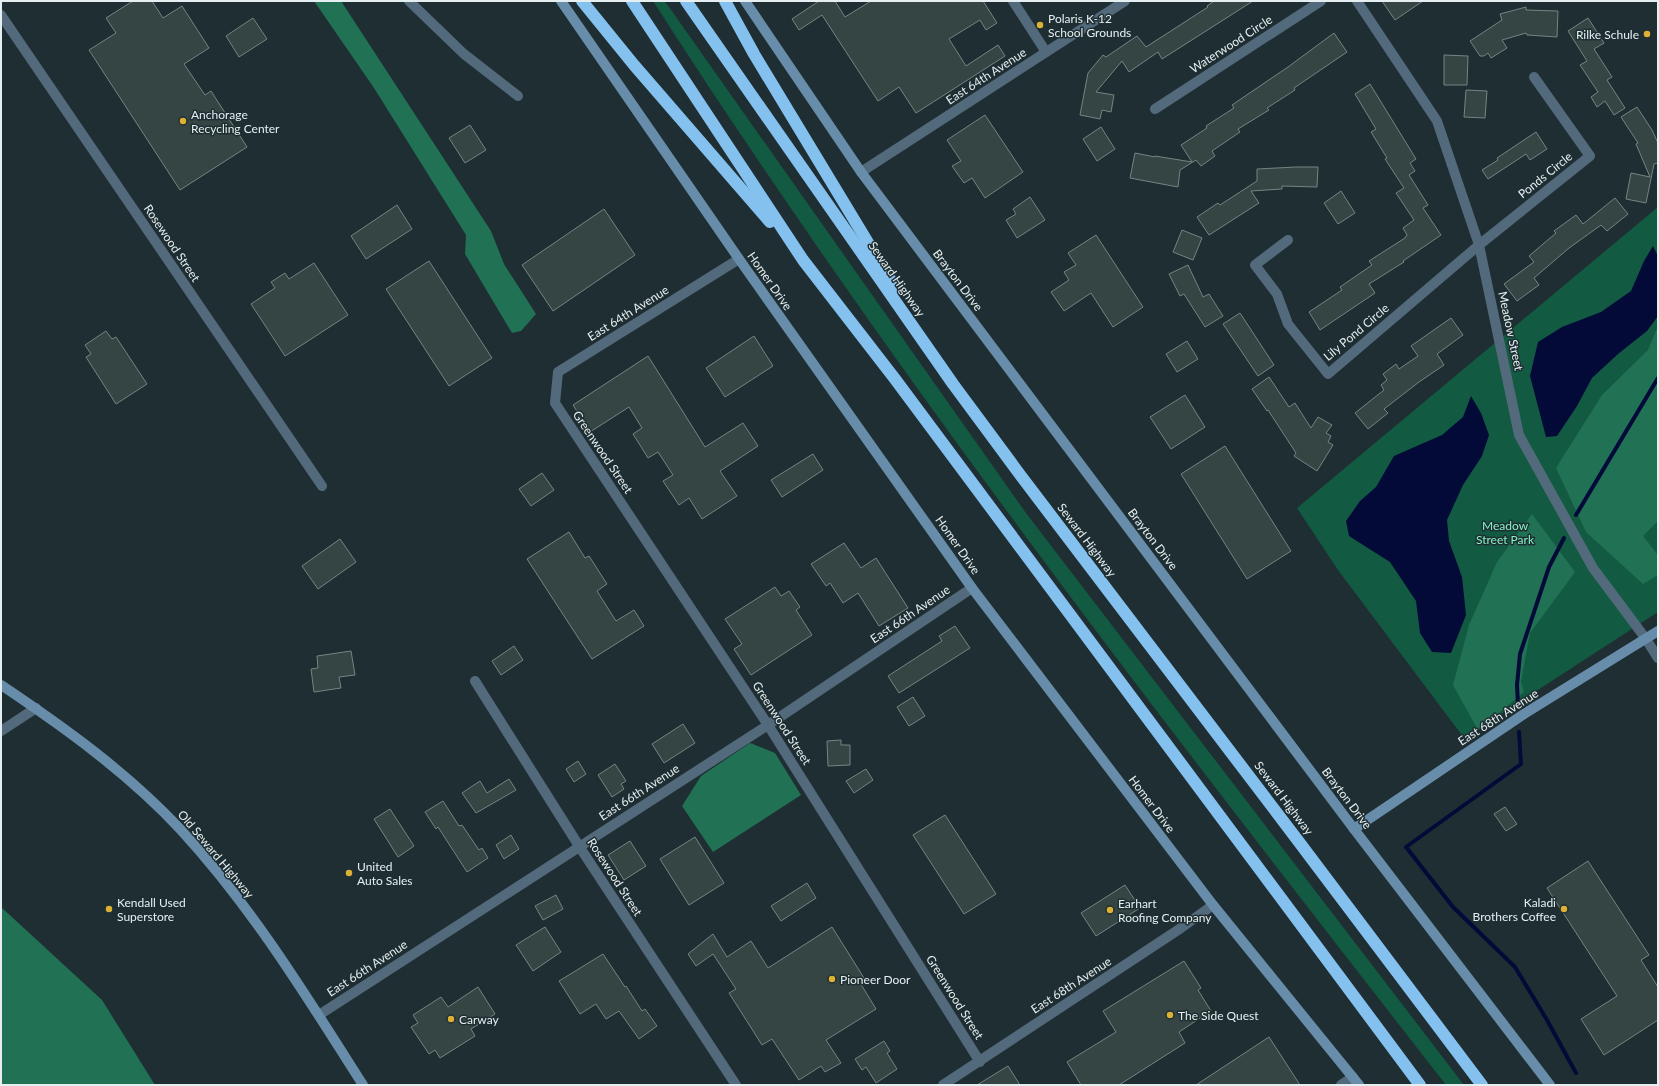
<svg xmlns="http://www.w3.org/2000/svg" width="1659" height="1086" font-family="Lato,sans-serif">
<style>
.green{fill:#125a41}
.forest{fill:#217154}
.water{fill:#030a38}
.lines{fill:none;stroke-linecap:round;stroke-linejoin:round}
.stream{stroke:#030a38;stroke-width:4}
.building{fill:#354544;stroke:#738583}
.street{stroke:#526a7c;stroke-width:10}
.secondary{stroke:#678daa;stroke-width:10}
.highway{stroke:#84c1ee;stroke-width:12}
.poi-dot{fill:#ddb133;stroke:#1f2e32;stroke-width:1.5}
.labels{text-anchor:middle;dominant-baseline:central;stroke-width:3;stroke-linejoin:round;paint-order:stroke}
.poi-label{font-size:12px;fill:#e5eff1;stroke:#1f2e32;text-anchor:start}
.street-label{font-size:12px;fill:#e5eff1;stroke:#1f2e32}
.park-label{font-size:12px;fill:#85f1c4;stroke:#1f2e32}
</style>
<rect width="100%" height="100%" fill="#1f2e32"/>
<g class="green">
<path d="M653,1H664L669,7L1026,513L1464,1085H1446C1171,732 895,378 653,1Z"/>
<path d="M1658,207V612L1464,738L1338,570L1297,508Z"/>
</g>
<g class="forest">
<path d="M314,1H341L491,231L504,264L536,314L521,331L512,333L465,254L466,235L374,88Z"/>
<path d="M1658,326V521L1643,536L1658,555V575L1643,584L1586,532L1556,468L1602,395L1648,350Z"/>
<path d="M1532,514L1575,572L1530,633L1521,682L1524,692L1478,730L1453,685L1469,625L1497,562Z"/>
<path d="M750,743L775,753L801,795L713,852L682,806L701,776Z"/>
<path d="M1,907L102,1000L155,1085H1Z"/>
</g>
<g class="water">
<path d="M1653,246L1658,256V316L1647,331L1618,354L1592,378L1577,406L1557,436L1546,437L1530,376L1538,342L1562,327L1601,312L1631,291L1644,261Z"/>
<path d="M1471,396L1481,413L1489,435L1482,456L1463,485L1447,520L1449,541L1462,577L1466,615L1451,653L1432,652L1420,633L1416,601L1390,562L1349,536L1346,521L1360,501L1376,487L1394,456L1442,435L1463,417Z"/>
</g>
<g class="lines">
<g class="stream">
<path d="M1576,515L1658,378"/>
<path d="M1518,705L1517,685L1520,654L1549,567L1564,538"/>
<path d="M1519,732L1521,764L1406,847L1453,907L1515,967L1547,1020L1576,1073"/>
</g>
</g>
<g class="building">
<path d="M133,1H152L163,18L182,6L209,48L184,64L205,95L211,91L247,147L180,190L89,50L116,33L106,18Z"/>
<path d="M819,1H835L845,17L871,1H983L997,23L986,30L980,20L949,39L966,66L998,45L1005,56L916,113L899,87L878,101L822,15L799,30L792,19Z"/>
<path d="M1214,1H1253L1162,59L1158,52L1129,72L1122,61L1096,92L1114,95L1111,112L1102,110L1100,119L1080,115L1088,73L1103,55L1106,57L1137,36L1146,47L1208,7L1207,6Z"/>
<path d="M1382,1H1423L1395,20Z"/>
<path d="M1526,7V10L1558,11L1557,37L1527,35L1526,33L1502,40L1507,48L1491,58L1488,53L1484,56H1480L1470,41L1502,20L1500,14Z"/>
<path d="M253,18L267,39L239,57L226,36Z"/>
<path d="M1588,18L1604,43L1594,49L1612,77L1607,80L1625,108L1614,115L1605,101L1597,107L1591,97L1598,92L1580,65L1587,61L1568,31Z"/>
<path d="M1334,33L1347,52L1294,88L1295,90L1267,108L1269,110L1238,129L1240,132L1212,151L1215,156L1201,166L1196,160L1180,170L1178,187L1130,178L1135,153L1155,157V156L1192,162L1181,145L1207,128L1206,126L1234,108L1232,105L1288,67Z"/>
<path d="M1444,55L1468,56L1467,85H1444Z"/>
<path d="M1370,84L1416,159L1410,163L1415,171L1409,175L1428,205L1423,208L1441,235L1403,261L1404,262L1369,284L1375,293L1320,330L1309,312L1342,290L1340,287L1372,265L1369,261L1405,238L1407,235L1403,228L1414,220L1396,193L1404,188L1385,159L1387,158L1371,132L1376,129L1355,94Z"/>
<path d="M1466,90L1487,91L1485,118L1464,117Z"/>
<path d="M1637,107L1652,130L1658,143V163L1654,164L1646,203L1626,199L1631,173L1650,177L1636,144L1638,143L1621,117Z"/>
<path d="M985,115L1023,172L985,198L972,178L964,183L952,166L961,161L947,140Z"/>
<path d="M470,125L486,150L465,163L449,138Z"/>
<path d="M1101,127L1115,149L1097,161L1083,139Z"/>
<path d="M1536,132L1547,149L1530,160L1526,154L1488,179L1482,170L1498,160L1497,158Z"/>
<path d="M1296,167H1318L1317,187L1282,186V189L1251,191L1259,203L1209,235L1197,217L1218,203L1220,205L1257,181V169Z"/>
<path d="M1341,191L1355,213L1338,224L1324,203Z"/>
<path d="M1030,197L1045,220L1017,238L1006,220L1016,214L1013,209Z"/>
<path d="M1615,198L1628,214L1607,231L1601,225L1569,248L1534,278L1539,285L1517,301L1504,284L1534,262L1529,256L1556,233L1554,231L1576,215L1583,224Z"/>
<path d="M397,205L412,229L366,259L351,236Z"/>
<path d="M604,209L635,255L553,311L522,265Z"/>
<path d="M1182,230L1202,238L1193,260L1173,252Z"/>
<path d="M1096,235L1143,307L1113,327L1091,293L1064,311L1051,292L1069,280L1064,272L1076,265L1068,253Z"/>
<path d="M429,261L492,358L449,386L386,289Z"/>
<path d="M314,263L348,315L285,356L251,304L275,288L271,282L285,273L289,279Z"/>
<path d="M1188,265L1203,297L1209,294L1223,316L1205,327L1184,294L1180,296L1169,274Z"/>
<path d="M1240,313L1274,365L1258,376L1223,324Z"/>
<path d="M1451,318L1463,335L1437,354L1444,365L1419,382L1384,409L1388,413L1368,429L1355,413L1384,390L1381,385L1387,380L1383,374L1396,364L1399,369L1418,356L1411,346Z"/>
<path d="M106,331L112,339L116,337L147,384L116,404L86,357L91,354L85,345Z"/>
<path d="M754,336L773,366L725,397L706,368Z"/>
<path d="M1187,341L1198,359L1177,372L1166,354Z"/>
<path d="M648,356L705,447L743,423L758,446L720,471L737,496L702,519L689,498L679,505L663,481L673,475L658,452L648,458L633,434L642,428L629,407L590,432L573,405Z"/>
<path d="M1269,377L1289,407L1295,403L1311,428L1318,417L1332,425L1326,433L1331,436L1328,442L1333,445L1317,471L1294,456L1296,453L1268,410L1267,411L1252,389Z"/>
<path d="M1185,395L1205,427L1171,449L1150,417Z"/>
<path d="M1225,446L1291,551L1247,579L1181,474Z"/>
<path d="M813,454L823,470L782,497L771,480Z"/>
<path d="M542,473L554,490L531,506L519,489Z"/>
<path d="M569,532L585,558L589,556L607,584L597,591L616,621L634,610L644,626L592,659L527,559Z"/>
<path d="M340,539L356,562L318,589L302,566Z"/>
<path d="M844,543L861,568L876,558L908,608L879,626L858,593L843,603L830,583L826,586L811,564Z"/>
<path d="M775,587L781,596L789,591L800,607L796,610L812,635L751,675L734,649L742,644L725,619Z"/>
<path d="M955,626L970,648L899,693L888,676L942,641L939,636Z"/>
<path d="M514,646L523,660L501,675L492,661Z"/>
<path d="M351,651L355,675L339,677L341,688L314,692L311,669L318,668L317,656Z"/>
<path d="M913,697L925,716L909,726L897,707Z"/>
<path d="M683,724L695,743L664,763L652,744Z"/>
<path d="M841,740V745H850V765L828,766L827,741Z"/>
<path d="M578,761L586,774L574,782L566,769Z"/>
<path d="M615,764L626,781L621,784L624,789L612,797L598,775Z"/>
<path d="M866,769L873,780L854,793L846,781Z"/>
<path d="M509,779L516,790L476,813L462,793L480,781L487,793Z"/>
<path d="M443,801L459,826L462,825L479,850L482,848L488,858L467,872L438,827L436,829L425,812Z"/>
<path d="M1505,807L1517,824L1506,831L1494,814Z"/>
<path d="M390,809L414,846L398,857L374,819Z"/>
<path d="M945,815L996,894L964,914L913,835Z"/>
<path d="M511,835L519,849L504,859L496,845Z"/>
<path d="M695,837L724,883L689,905L660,859Z"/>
<path d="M630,841L646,866L624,880L608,855Z"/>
<path d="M1588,861L1649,955L1641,960L1658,987V1020L1604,1055L1581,1019L1617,996L1547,888Z"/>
<path d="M807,883L816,898L781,921L771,906Z"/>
<path d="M1125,885L1140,908L1096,936L1081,913Z"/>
<path d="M556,895L563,909L543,920L535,906Z"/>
<path d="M545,927L561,952L533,971L516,945Z"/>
<path d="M832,927L864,978L859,981L876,1009L826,1040L841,1063L825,1072L821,1066L799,1080L772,1039L762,1045L729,993L736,989L713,954L696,966L688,954L713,934L727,957L751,941L768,968Z"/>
<path d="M603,954L625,987L626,986L642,1011L645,1009L657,1026L639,1039L619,1011L606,1019L596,1004L580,1014L559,981Z"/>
<path d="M1184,961L1201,988L1198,990L1211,1011L1179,1032L1185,1043L1119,1085H1081L1067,1062L1116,1032L1103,1011Z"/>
<path d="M478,987L495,1014L471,1029L475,1036L440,1058L435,1050L429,1054L411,1027L418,1023L413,1015L441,997L448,1007Z"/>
<path d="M1269,1037L1300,1085H1196Z"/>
<path d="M884,1041L890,1051L887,1053L897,1069L876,1083L866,1067L862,1070L855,1059Z"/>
<path d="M1008,1066L1020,1085H977Z"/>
</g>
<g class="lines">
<g class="street">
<path d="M409,1L464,54L518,96"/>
<path d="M1013,1L1046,52"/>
<path d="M1357,1L1437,121L1479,245L1519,435L1593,568L1646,639L1658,658"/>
<path d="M1,15L322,486"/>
<path d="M1155,109L1321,1"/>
<path d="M861,172L1125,1"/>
<path d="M1288,240L1255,265L1277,294L1288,324L1328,374L1479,245L1590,156L1534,77"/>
<path d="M739,259L558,372L555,403L768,725L980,1062"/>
<path d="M475,681L579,846L736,1085"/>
<path d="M1,731L36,708"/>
<path d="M319,1015L768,725L972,588"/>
<path d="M943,1085L1181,928L1213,905"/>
<path d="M1341,1085L1353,1077"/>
</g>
<g class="secondary">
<path d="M561,1L739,259L972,588L1213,905L1359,1085"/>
<path d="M745,1L861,172L1354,829L1550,1085"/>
<path d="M1,685C65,728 128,773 181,830C252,907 307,997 363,1085"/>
<path d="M1354,829L1524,714L1658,631"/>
</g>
<g class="highway">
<path d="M582,1L634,65L770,222"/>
<path d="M632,1L803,260L895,379L1420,1085"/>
<path d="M686,1L953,384L1021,476L1299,842L1482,1085"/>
<path d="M725,1L754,54L896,289"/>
</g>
</g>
<g class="poi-dot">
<circle cx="1040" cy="25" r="4"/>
<circle cx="1647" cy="34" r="4"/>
<circle cx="183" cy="121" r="4"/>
<circle cx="349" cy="873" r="4"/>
<circle cx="109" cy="909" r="4"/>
<circle cx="1564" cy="909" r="4"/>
<circle cx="1110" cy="910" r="4"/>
<circle cx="832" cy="979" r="4"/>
<circle cx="1170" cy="1015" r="4"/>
<circle cx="451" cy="1019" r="4"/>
</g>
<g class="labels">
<g class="poi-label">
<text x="1048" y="18">Polaris K-12<tspan x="1048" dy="14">School Grounds</tspan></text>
<text x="1639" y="34" text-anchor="end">Rilke Schule</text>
<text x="191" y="114">Anchorage<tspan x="191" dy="14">Recycling Center</tspan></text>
<text x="357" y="866">United<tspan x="357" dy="14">Auto Sales</tspan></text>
<text x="117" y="902">Kendall Used<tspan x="117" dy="14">Superstore</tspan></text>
<text x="1556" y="902" text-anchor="end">Kaladi<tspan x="1556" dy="14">Brothers Coffee</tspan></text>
<text x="1118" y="903">Earhart<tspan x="1118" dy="14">Roofing Company</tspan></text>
<text x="840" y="979">Pioneer Door</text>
<text x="1178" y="1015">The Side Quest</text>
<text x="459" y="1019">Carway</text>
</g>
<g class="street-label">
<text transform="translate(1231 44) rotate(-33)">Waterwood Circle</text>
<text transform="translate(986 76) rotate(-33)">East 64th Avenue</text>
<text transform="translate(1545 175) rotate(-39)">Ponds Circle</text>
<text transform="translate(172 243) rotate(56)">Rosewood Street</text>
<text transform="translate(897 279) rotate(55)">Seward Highway</text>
<text transform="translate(958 280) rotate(53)">Brayton Drive</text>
<text transform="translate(770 281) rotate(55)">Homer Drive</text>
<text transform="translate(628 313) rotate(-32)">East 64th Avenue</text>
<text transform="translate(1511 331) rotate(78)">Meadow Street</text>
<text transform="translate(1356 332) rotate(-40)">Lily Pond Circle</text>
<text transform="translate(603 452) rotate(56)">Greenwood Street</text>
<text transform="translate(1153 539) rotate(53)">Brayton Drive</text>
<text transform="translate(1087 540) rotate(53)">Seward Highway</text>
<text transform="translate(958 545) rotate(55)">Homer Drive</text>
<text transform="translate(910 614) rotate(-34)">East 66th Avenue</text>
<text transform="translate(1498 717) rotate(-33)">East 68th Avenue</text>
<text transform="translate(782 723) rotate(57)">Greenwood Street</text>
<text transform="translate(639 792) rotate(-33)">East 66th Avenue</text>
<text transform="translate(1284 798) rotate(53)">Seward Highway</text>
<text transform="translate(1347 798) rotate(53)">Brayton Drive</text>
<text transform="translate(1152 804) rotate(53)">Homer Drive</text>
<text transform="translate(216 854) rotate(50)">Old Seward Highway</text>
<text transform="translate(615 877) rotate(57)">Rosewood Street</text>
<text transform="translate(367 968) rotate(-33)">East 66th Avenue</text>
<text transform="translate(1071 985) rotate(-33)">East 68th Avenue</text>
<text transform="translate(955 997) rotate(58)">Greenwood Street</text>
</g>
<g class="park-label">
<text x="1505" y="525">Meadow<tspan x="1505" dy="14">Street Park</tspan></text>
</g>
</g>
<rect width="1659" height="1086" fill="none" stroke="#e5eff1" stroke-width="4"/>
</svg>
